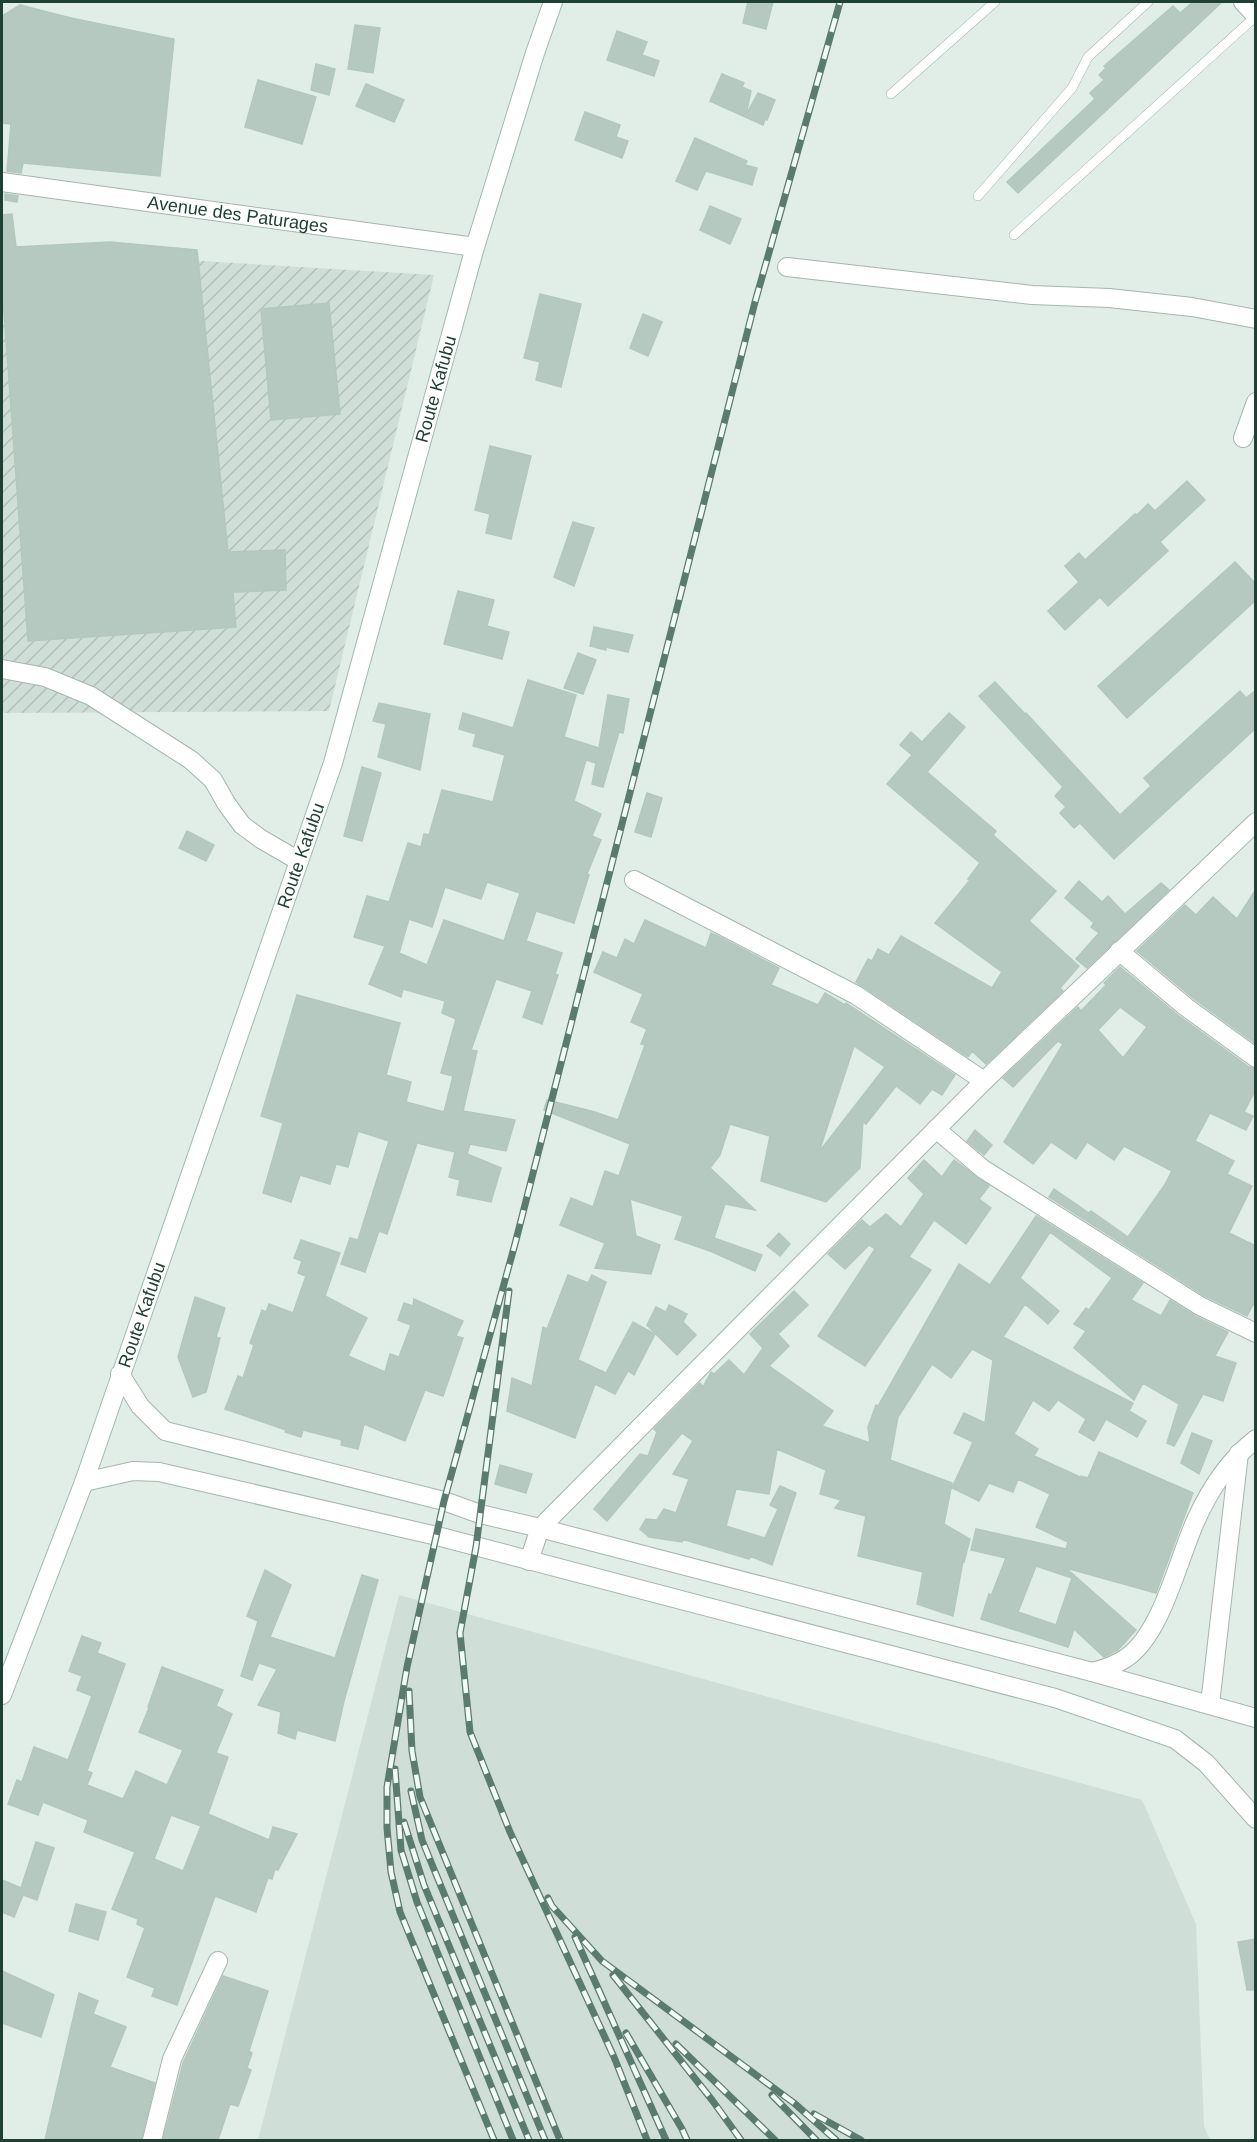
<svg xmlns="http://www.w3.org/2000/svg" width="1257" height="2142" font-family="Arial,sans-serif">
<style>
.built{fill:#cfded6}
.industrial{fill:url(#industrial-furrows)}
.building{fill:#b6c9c0;stroke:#b3c8bd;stroke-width:1.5;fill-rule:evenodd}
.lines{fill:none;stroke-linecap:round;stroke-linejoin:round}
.service-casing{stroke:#a3b7ae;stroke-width:10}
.minor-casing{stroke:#a3b7ae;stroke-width:20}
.secondary-casing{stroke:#9ebbae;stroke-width:20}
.service{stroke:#fff;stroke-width:9}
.minor{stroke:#fff;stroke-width:18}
.secondary{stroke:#fff;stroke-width:18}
.rail-casing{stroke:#5a7c70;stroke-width:7}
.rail{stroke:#f2faf5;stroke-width:4.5;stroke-dasharray:14;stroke-linecap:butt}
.labels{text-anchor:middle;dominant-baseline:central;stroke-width:6;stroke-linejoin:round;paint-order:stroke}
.street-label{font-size:18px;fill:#1f4135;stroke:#f2faf5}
</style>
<defs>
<pattern id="industrial-furrows" width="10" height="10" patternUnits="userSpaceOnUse" patternTransform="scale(1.5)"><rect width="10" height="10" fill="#cfded6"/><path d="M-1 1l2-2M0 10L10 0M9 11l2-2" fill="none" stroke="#b1c0b8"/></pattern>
</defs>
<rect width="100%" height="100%" fill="#e1eee7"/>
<path class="built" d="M399,1595L1142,1800L1196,1924L1204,2126L1210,2140H258Z"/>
<path class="industrial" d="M2,249L434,275L329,711L2,713Z"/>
<g class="building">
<path d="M748,2H773L766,29L743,23Z"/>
<path d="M1193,2H1222L1018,193L1007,182L1095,99L1090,93L1104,80L1099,75L1106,68L1104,66L1173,6L1180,13Z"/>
<path d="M20,5L71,18L174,39L160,176L23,163L21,173L7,171L11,124L2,123V16Z"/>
<path d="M355,25L380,28L373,73L348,69Z"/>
<path d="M617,31L647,42L642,55L659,61L654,76L607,60Z"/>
<path d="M316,64L335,69L329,95L311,90Z"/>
<path d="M722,74L744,83L742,87L751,91L746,115L758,93L775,100L767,120L765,119L763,125L710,101Z"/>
<path d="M258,80L316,97L302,144L245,127Z"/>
<path d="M366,84L404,100L394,122L356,106Z"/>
<path d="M585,112L620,125L616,137L628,141L622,158L575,140Z"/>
<path d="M695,138L747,161L745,165L757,168L752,185L706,171L697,190L676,181Z"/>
<path d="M5,194L18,196L17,202L5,200Z"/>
<path d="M710,206L741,219L730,244L700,230Z"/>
<path d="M12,214L16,247L110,242L197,250L228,552L285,550L286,590L233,592L236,627L28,641L2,284V215Z"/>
<path d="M540,294L581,304L561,387L536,380L540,362L524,358Z"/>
<path d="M329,303L340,414L271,420L261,309Z"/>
<path d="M643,314L662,322L648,356L630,348Z"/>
<path d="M490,446L531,456L511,539L486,533L490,514L475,510Z"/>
<path d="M1187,481L1205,500L1160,542L1168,551L1108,606L1100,597L1065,630L1048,611L1079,582L1065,566L1079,553L1085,560L1135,514L1137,515L1148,504L1155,511Z"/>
<path d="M573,522L594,528L574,586L554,577Z"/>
<path d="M1235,562L1256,584V600L1127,718L1098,686Z"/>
<path d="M458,591L494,600L487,626L509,632L502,659L444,644Z"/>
<path d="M594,627L633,635L628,652L606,647V650L590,646Z"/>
<path d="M578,653L596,660L583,694L564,688Z"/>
<path d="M528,680L576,695L564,737L599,748L608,695L629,699L623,733L619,732L603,787L592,784L596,763L586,760L574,801L601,814L592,836L601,840L587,874L589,875L574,923L536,911L526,941L562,953L555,974L558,975L542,1024L523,1017L532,991L496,979L471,1050L477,1051L463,1111L515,1120L506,1151L470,1144L467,1154L501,1168L491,1202L457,1195L460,1180L449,1177L455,1152L417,1143L387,1234L379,1231L365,1272L341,1264L350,1238L358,1240L389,1141L358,1131L348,1167L336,1164L330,1184L300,1175L291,1202L263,1193L283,1123L261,1116L297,995L400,1023L386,1075L411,1082L406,1102L444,1112L453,1076L441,1073L456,1019L442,1013L445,1001L403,989L401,997L369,984L385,946L354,937L367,896L389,902L408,843L421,847L424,834L429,835L442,790L493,802L505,755L473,746L476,734L459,729L463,713L513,728ZM487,882L520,893L504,941L444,920L427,965L399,953L409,919L432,927L445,887L481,899Z"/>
<path d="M995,682L1025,714L1026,713L1120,815L1151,786L1144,778L1240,691L1246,698L1256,690V728L1114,859L1080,823L1074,828L1060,813L1066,807L1055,796L1063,787L979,696Z"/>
<path d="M379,703L430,714L420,770L378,757L386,724L373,721Z"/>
<path d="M949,713L965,727L927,772L996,831L993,835L1056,891L1029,921L1079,966L1060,988L1063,991L986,1064L972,1051L968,1057L856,982L868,959L872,961L878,949L889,955L901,936L992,988L1002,972L935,923L970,880L968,879L980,863L887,784L912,755L900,745L911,732L922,742Z"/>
<path d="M362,767L381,773L362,841L344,836Z"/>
<path d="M647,793L662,798L651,837L635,832Z"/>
<path d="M187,831L214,845L206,861L179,848Z"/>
<path d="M1079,881L1102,902L1108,896L1125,914L1161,883L1169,890L1087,968L1076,959L1099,933L1091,927L1094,923L1065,898Z"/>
<path d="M1256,889V1044L1193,998L1137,951L1185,905L1196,915L1213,897L1237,919Z"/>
<path d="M645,920L706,948L711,933L718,936L779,968L771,985L818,1005L825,993L845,1005L846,1003L955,1075L942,1095L932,1089L920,1104L896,1086L866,1124L863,1121L860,1168L826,1202L761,1181L770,1136L730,1124L720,1155L710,1168L755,1210L725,1204L714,1238L762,1255L755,1271L710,1251L675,1239L683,1216L630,1199L636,1236L660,1245L651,1274L595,1268L605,1243L560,1225L571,1198L593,1207L605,1171L619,1176L630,1144L544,1110L547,1100L595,1112L618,1120L645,1045L641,1044L647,1029L631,1022L643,994L594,972L603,952L617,958L625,939L634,944ZM854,1046L885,1067L819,1152Z"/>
<path d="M1120,967L1179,1016L1249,1067L1256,1069V1089L1244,1112L1253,1116L1246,1130L1210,1113L1195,1141L1234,1161L1227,1174L1252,1186L1229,1233L1256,1246V1299L1247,1316L1205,1296L1049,1197L1054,1189L1089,1213L1091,1211L1128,1237L1164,1186L1172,1171L1124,1146L1114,1160L1087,1142L1076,1159L1051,1142L1033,1164L1004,1142L1063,1044L1058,1041L1013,1087L1003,1078L1078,1007L1081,1011L1106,985L1104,983ZM1120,1007L1147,1027L1123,1058L1098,1030Z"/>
<path d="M975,1130L992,1145L984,1155L967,1141Z"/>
<path d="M924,1160L942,1177L954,1160L989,1186L979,1199L991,1208L966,1244L934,1220L909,1257L931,1270L865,1366L818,1336L875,1249L869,1245L845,1269L828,1254L862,1220L870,1227L886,1214L901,1227L924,1194L908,1178Z"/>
<path d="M1036,1216L1143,1283L1131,1300L1161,1316L1170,1300L1195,1316L1228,1332L1215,1356L1236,1363L1223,1401L1203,1394L1174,1446L1167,1443L1179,1404L1143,1383L1134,1400L1074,1348L1086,1331L1074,1324L1086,1308L1089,1310L1112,1278L1050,1232L1020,1278L1059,1311L1048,1324L1025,1304L1003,1337L1133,1403L1129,1411L1146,1421L1137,1437L1106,1419L1094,1441L1079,1432L1086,1419L1058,1400L1049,1411L1033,1400L1014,1434L1038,1449L1034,1456L1080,1477L1081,1476L1088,1478L1099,1452L1193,1493L1156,1593L1066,1568L1136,1630L1118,1650L1104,1657L1074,1629L1068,1647L981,1619L989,1594L991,1596L1006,1558L971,1550L976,1529L1066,1549L1068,1542L1036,1527L1050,1494L1018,1479L1013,1492L989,1483L979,1501L952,1488L973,1442L954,1433L964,1413L985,1423L993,1360L972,1349L951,1378L932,1364L898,1417L890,1460L952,1483L944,1524L970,1539L964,1562L963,1561L953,1616L917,1604L923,1572L858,1556L866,1516L835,1508L841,1500L820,1494L826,1470L777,1449L769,1494L736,1489L726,1526L765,1538L778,1509L770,1505L780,1486L796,1493L772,1565L750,1556L749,1559L682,1539V1542L649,1537L640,1529L646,1519L657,1520L664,1509L676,1513L689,1479L673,1474L693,1441L682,1433L607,1521L594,1509L640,1454L648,1456L657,1432L654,1429L700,1383L703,1387L711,1372L714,1374L729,1360L744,1375L763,1348L750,1334L794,1291L808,1305L778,1334L789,1346L769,1366L833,1411L822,1426L870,1443L868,1427L876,1405L878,1406L959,1264L990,1285ZM1036,1566L1072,1578L1056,1625L1018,1612Z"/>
<path d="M779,1233L790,1244L780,1256L767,1246Z"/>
<path d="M301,1240L340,1253L325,1296L367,1318L348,1356L385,1372L390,1354L399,1357L411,1325L398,1320L404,1303L413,1306L414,1299L463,1321L456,1336L463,1338L443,1396L425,1390L405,1441L364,1424L358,1449L341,1445L342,1440L303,1430L301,1437L285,1432L286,1430L225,1409L238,1376L243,1378L254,1345L250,1343L262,1310L266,1312L269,1304L293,1313L306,1276L298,1273L302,1261L294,1258Z"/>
<path d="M568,1275L588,1283L592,1275L606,1282L578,1360L606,1373L633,1322L655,1334L634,1375L628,1371L615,1394L595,1384L575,1438L507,1411L512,1378L532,1386L543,1327L547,1329Z"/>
<path d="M195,1297L225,1308L216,1337L220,1338L206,1392L193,1397L178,1357Z"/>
<path d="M669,1305L687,1314L683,1322L696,1335L677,1355L647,1325L656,1307L666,1312Z"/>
<path d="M1192,1433L1212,1441L1199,1474L1181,1463Z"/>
<path d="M500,1465L532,1474L526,1493L495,1484Z"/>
<path d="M265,1570L291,1585L270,1637L335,1658L362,1575L378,1580L344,1701L335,1741L297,1730L295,1739L278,1733L281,1712L258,1705L277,1669L259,1663L252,1680L241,1676L258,1621L247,1616Z"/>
<path d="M82,1636L101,1643L97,1653L125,1664L87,1771L92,1773L87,1785L123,1799L136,1771L167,1785L183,1750L139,1732L149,1708L148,1707L162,1667L223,1690L216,1706L232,1714L216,1753L228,1757L208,1814L269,1840L273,1827L297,1834L278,1870L275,1869L272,1879L268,1878L256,1912L215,1896L177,2005L152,1996L155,1988L127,1977L145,1928L137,1924L138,1919L112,1909L135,1852L84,1832L88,1820L43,1802L38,1815L8,1804L17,1780L22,1782L34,1747L68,1760L92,1696L77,1690L82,1676L69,1671ZM171,1815L201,1826L183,1871L154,1859Z"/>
<path d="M36,1842L54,1848L37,1900L23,1895L14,1917L2,1912V1880L21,1888Z"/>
<path d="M76,1904L106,1912L98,1940L69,1931Z"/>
<path d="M1256,1939V1990H1247L1238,1942Z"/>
<path d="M2,1971L54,1995L41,2037L2,2023Z"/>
<path d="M223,1976L268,1991L249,2051L252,2053L247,2068L251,2070L245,2087L238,2106L230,2104L218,2140H163L183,2063Z"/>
<path d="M79,1993L98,2001L93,2014L126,2027L110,2067L155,2083L141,2140H45Z"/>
</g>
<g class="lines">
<defs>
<g id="service">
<path d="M891,94L995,2"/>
<path d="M978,196L1072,88L1088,57L1148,2"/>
<path d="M1014,235L1256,16"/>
</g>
<g id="minor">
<path d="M1243,2L1256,16"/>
<path id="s1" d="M2,182L475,247"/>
<path d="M787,267L1032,295L1109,298L1192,307L1256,319"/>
<path d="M1243,438L1256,402"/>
<path d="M2,669L45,677L91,696L191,760L213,780L226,803L242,825L261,839L299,861"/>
<path d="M634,880L856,995L984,1081"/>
<path d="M1119,951L1186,1007L1256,1058"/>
<path d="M936,1129L983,1169L1200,1306L1256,1333"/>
<path d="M120,1374L140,1406L165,1431L444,1501L480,1514L540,1528L1092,1672L1256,1718"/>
<path d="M84,1482L133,1471L159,1472L437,1536L1055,1698L1175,1739L1206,1763L1256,1819"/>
<path d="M529,1561L540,1528L984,1081L1256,822"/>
<path d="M1092,1672C1104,1669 1116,1665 1126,1658C1162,1634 1178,1559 1196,1520C1210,1489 1229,1460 1256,1439"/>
<path d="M1210,1704L1239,1453"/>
<path d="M152,2140L172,2059L218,1961"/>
</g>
<g id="secondary">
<path id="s2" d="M2,1695L84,1482L333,763L475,247L535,53L553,2"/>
</g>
</defs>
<use href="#service" class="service-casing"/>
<use href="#minor" class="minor-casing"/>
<use href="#secondary" class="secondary-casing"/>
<use href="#service" class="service"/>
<use href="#minor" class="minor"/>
<use href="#secondary" class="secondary"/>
<defs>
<g id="rail">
<path d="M509,1291L476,1547L460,1633L470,1732L510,1832L614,2057L647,2140"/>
<path d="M409,1691L412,1751L420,1797L560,2140"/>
<path d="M395,1769L401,1850L417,1902L513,2140"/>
<path d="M411,1791L422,1840L545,2140"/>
<path d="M404,1822L424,1885L529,2140"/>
<path d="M548,1898L552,1906L602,1961L794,2103L836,2140"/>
<path d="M575,1937L666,2140"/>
<path d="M613,1975L712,2100L741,2140"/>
<path d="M626,2033L682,2129L687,2140"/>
<path d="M676,2044L775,2140"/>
<path d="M772,2095L816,2140"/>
<path d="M814,2114L861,2140"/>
<path d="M494,2140L400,1912L391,1872L387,1828V1787L407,1667L444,1501L515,1244L755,302L840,2"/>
</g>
</defs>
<use href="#rail" class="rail-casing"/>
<use href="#rail" class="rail"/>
</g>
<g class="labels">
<g class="street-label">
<text stroke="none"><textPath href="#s1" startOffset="238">Avenue des Paturages</textPath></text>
<text stroke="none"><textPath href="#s2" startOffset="1377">Route Kafubu</textPath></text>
<text stroke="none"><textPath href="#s2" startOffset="891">Route Kafubu</textPath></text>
<text stroke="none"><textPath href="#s2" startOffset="405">Route Kafubu</textPath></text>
</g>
</g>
<rect width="1257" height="2142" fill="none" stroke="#1f4135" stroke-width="6"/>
</svg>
